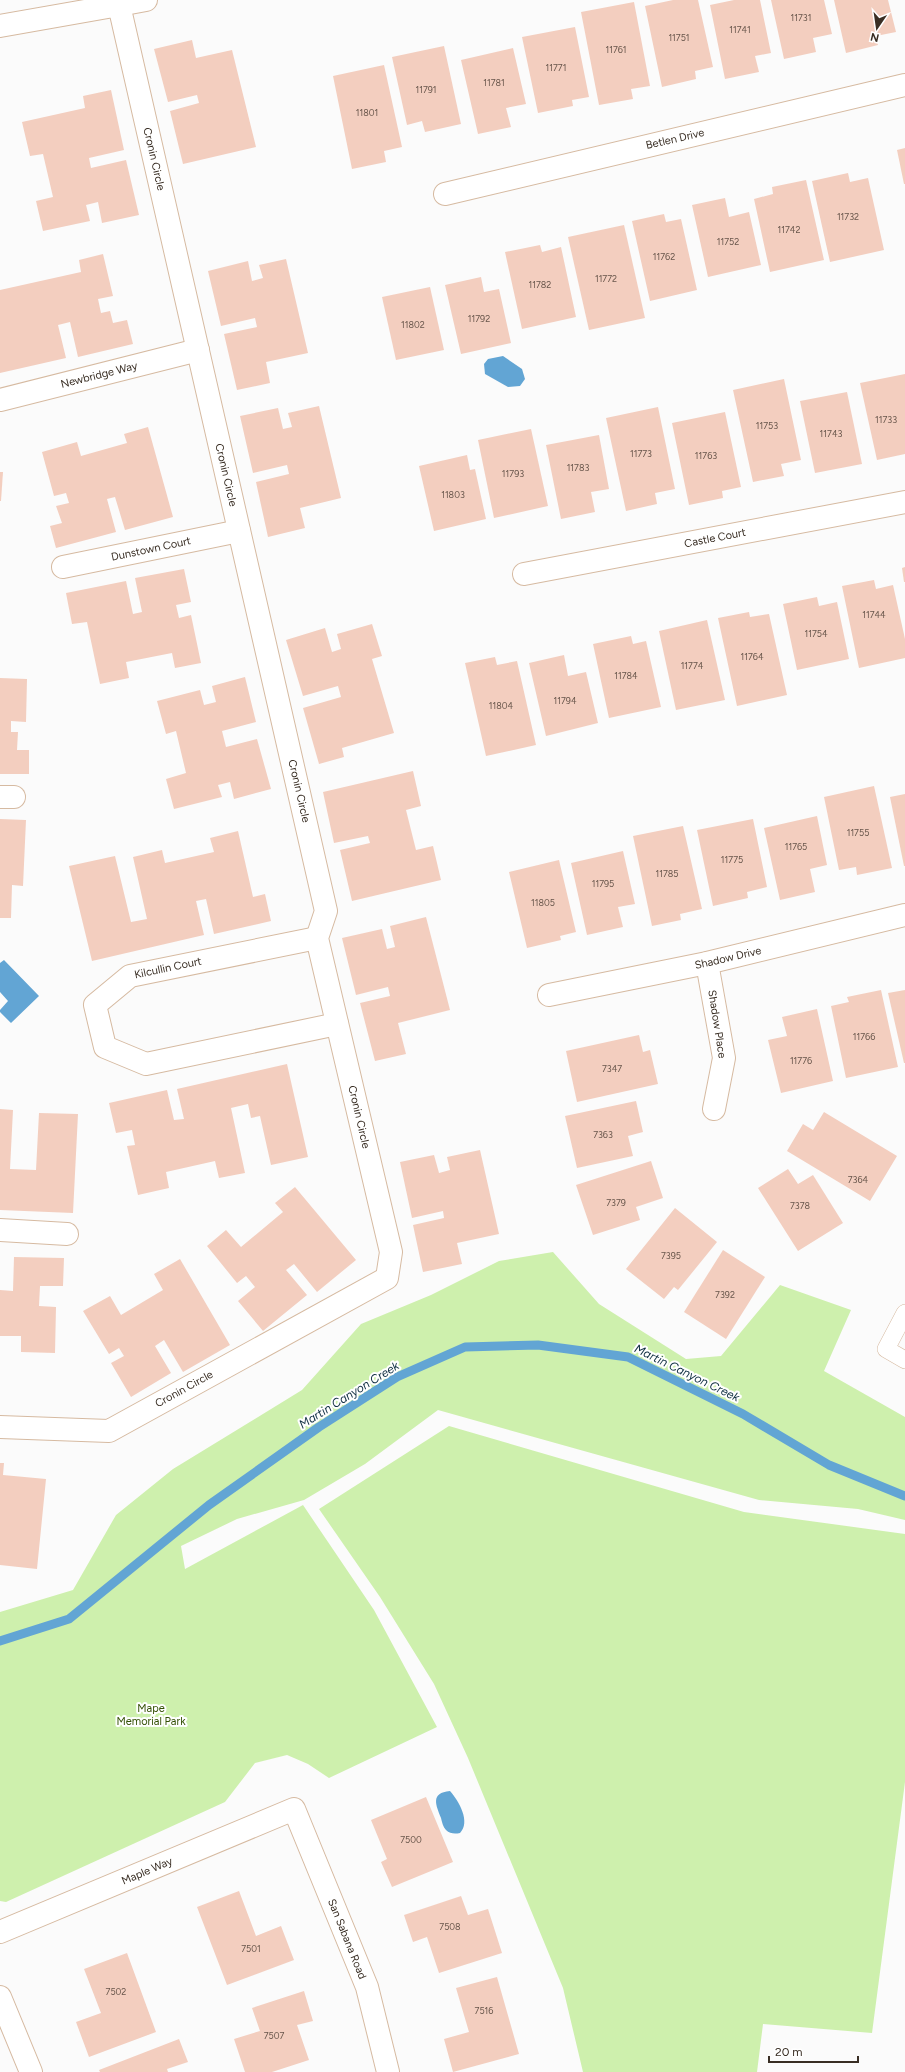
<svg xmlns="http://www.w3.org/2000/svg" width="905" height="2072" font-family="Figtree,sans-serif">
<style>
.green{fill:#cef0ad}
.water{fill:#62a5d4}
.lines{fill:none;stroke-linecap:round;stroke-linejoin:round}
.stream{stroke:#62a5d4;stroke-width:9}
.building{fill:#f3cebf}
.lane-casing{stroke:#d6baa1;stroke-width:18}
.street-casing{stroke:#d6baa1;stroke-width:24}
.lane{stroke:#fff;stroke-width:17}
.street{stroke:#fff;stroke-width:22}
.labels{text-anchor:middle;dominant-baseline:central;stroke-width:4;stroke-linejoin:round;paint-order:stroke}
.number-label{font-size:9px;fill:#68564b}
.street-label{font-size:11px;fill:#392e24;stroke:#fff}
.park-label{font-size:11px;fill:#334f04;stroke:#fff}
.water-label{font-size:12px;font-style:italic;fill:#0f2e41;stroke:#fff}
</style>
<rect width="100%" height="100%" fill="#fbfbfb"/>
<g class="green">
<path d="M553,1252L599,1304L686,1359L721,1356L780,1285L851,1310L824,1371L905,1417V1520L858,1509L759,1500L438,1410L365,1464L304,1500L237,1519L181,1546L185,1569L303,1505L374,1610L437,1727L329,1778L308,1764L287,1755L255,1763L225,1802L6,1902L0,1901V1612L73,1590L116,1515L173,1469L302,1390L361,1324L431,1295L499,1261Z"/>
<path d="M449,1426L744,1512L905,1534V1782L872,2033L763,2024L757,2072H583L563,1988L468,1758L434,1684L380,1597L319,1509Z"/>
</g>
<g class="water">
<path d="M503,356L522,369L525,379L520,386L508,387L485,374L484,364L488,359Z"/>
<path d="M4,960L39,996L11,1023L0,1012V1010L8,1001L0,992V963Z"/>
<path d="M450,1791C459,1801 471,1822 460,1833C455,1834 450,1834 446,1830C443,1827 442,1822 441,1818C436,1805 430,1793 450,1791Z"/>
</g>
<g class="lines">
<path class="stream" d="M0,1641L69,1619L209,1505L319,1427L397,1377L465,1347L538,1345L628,1357L743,1414L829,1465L905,1496"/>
</g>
<g class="building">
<path d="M673,0H698L713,67L695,71L696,79L662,87L645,6Z"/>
<path d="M734,0H760L771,53L755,56L759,72L725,79L710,5Z"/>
<path d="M771,0H824L832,34L813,38L816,52L784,59Z"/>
<path d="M834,0H888L896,32L876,36L878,45L846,53Z"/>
<path d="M634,2L650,86L631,89L633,99L599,105L581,12Z"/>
<path d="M575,27L589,97L572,100L573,106L538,113L522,37Z"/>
<path d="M192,40L196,58L232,50L256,147L183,164L170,111L199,103L197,95L168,102L154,49Z"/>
<path d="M444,46L461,124L425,132L422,121L407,125L392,57Z"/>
<path d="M513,48L526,104L506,108L511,127L478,134L461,60Z"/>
<path d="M384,65L402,147L384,151L386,162L352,169L333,76Z"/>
<path d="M111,90L124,150L89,158L91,168L126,160L139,215L102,223L98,202L86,205L90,221L43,231L36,201L53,197L43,154L30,156L22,122L85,108L83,96Z"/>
<path d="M905,148V184H904L897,150Z"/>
<path d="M848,173L850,182L868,178L884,250L830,262L812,181Z"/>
<path d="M806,180L824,260L770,272L754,199L773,194L772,187Z"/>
<path d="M725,198L729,217L749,212L761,265L708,277L692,205Z"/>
<path d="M664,214L666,222L681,219L697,290L650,301L632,221Z"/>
<path d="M624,225L645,318L589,330L568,237Z"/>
<path d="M540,245L542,252L561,247L576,317L522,329L505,252Z"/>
<path d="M103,254L113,296L98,299L101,313L110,311L113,323L127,320L133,344L78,357L70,322L58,325L66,358L0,373V290L81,272L79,260Z"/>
<path d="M286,259L308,353L266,362L270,383L237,390L224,334L257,327L255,318L221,326L208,271L248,261L252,281L263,278L259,265Z"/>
<path d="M481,277L484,292L499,289L511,343L461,354L445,285Z"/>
<path d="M430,287L444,350L396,360L382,297Z"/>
<path d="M905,374V454L877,460L860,383Z"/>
<path d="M784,379L801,460L781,464L784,476L753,482L733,390Z"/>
<path d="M847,392L862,464L815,473L800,401Z"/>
<path d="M319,406L341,498L300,508L305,528L268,537L256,482L289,474L287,465L253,473L240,416L278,408L283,429L292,427L288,413Z"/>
<path d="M658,407L675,489L655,493L657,504L626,511L606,418Z"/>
<path d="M725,412L741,487L722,491L723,498L689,505L672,423Z"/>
<path d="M148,427L173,517L125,530L115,497L107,499L116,532L56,548L50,526L62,523L56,506L69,503L66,493L54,496L42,452L77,442L81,456L127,443L124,434Z"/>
<path d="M531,429L548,506L494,518L478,440Z"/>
<path d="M599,435L609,489L591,492L595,512L561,519L546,445Z"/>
<path d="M467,455L470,470L475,469L486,519L434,531L419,466Z"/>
<path d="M0,472H3L1,501H0Z"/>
<path d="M905,567V582H904L902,568Z"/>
<path d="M184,569L191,602L176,605L179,618L191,615L201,663L175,668L172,653L126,662L129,678L100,684L87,622L72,624L66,593L126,581L133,614L142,612L135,578Z"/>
<path d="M874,580L876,589L893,585L905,639V658L859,668L842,586Z"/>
<path d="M817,597L819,606L837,602L849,659L797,670L783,604Z"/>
<path d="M749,612L750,617L769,614L787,695L737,706L718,618Z"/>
<path d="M707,620L725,700L676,710L659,631Z"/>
<path d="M372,624L382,656L372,659L394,733L342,748L344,757L319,764L303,708L341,697L338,686L303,696L286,640L325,628L332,652L341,649L337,634Z"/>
<path d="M631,636L633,644L646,641L661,707L609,718L593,644Z"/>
<path d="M564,655L568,676L586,672L598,723L546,736L529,663Z"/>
<path d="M495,657L497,665L517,661L536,745L486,756L465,663Z"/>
<path d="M245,677L256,722L222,731L226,747L257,739L271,789L234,799L230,782L218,785L222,797L174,809L166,779L186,773L176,731L166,734L157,701L200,690L204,705L216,702L212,686Z"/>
<path d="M0,678L27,679L26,722L11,721V732H18L17,750H29V774H0Z"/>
<path d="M413,771L421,806L406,810L416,850L433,846L441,880L352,901L340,850L370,843L368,836L334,843L323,792Z"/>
<path d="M874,786L892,868L857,875L856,867L839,870L824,797Z"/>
<path d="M905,794V866H904L890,797Z"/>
<path d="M817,816L827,865L810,869L815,892L780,900L764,828Z"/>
<path d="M0,819L26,820L23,886L12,885L11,918H0Z"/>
<path d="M753,819L767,887L747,892L748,898L713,906L697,830Z"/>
<path d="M683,826L702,909L680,914L681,920L652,926L633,836Z"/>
<path d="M238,831L253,897L265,894L271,921L214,934L206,899L196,901L204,935L92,961L69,866L115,856L131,922L147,919L133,857L162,850L165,863L214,852L210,838Z"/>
<path d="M623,851L635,904L618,907L623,927L587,935L571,863Z"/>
<path d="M559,860L576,932L560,936L561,940L527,948L509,872Z"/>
<path d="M426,917L450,1010L398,1023L406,1054L375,1061L360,1003L390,996L388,987L356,995L342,938L382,929L387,949L395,947L390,926Z"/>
<path d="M881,990L898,1067L846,1078L831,1006L849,1002L847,997Z"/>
<path d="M905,990V1063H904L888,993Z"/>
<path d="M817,1009L833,1081L781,1093L768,1040L787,1036L782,1017Z"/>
<path d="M639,1035L643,1052L650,1050L658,1084L577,1102L566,1051Z"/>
<path d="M287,1064L308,1157L271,1165L260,1116L251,1118L248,1104L231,1108L245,1173L219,1178L215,1161L166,1172L169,1188L138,1195L127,1146L135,1145L132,1130L116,1133L109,1103L167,1090L174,1120L184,1119L177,1089Z"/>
<path d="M636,1101L643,1132L628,1136L633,1156L577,1168L565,1116Z"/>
<path d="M0,1109L13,1110L10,1169L36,1170L39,1113L78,1114L73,1213L0,1210Z"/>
<path d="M824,1112L897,1156L870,1201L787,1151L803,1124L813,1130Z"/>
<path d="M480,1150L499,1234L457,1243L462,1264L423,1272L413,1225L444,1218L443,1211L412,1218L400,1162L434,1155L439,1173L450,1170L447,1157Z"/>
<path d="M651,1161L663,1198L636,1207L640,1220L593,1235L576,1185Z"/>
<path d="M788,1169L798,1184L813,1175L843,1223L798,1251L758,1188Z"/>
<path d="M295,1187L356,1260L317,1292L294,1264L286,1270L307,1295L263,1331L238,1301L255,1287L246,1276L237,1283L207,1246L226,1230L241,1247L283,1212L275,1203Z"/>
<path d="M675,1208L717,1242L678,1290L674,1287L664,1299L626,1269Z"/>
<path d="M723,1250L765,1277L726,1339L684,1312Z"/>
<path d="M14,1257L64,1258L63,1286H40L39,1306L56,1307L55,1353L21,1352V1336H0V1290L13,1291Z"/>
<path d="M180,1259L230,1345L183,1372L164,1340L155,1346L171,1373L131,1397L111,1363L124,1356L119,1348L109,1354L83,1311L110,1296L121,1315L163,1290L154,1274Z"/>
<path d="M0,1463H4L3,1475L46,1479L37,1569L0,1565Z"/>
<path d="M426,1797L453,1862L392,1887L381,1862L387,1859L371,1820Z"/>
<path d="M239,1891L256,1936L281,1926L294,1960L227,1985L197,1907Z"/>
<path d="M461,1896L468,1915L488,1909L502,1953L439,1973L427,1937L413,1942L404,1915Z"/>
<path d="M127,1953L156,2032L89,2057L76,2022L101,2013L84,1969Z"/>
<path d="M497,1977L519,2054L453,2072L444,2039L469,2032L456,1988Z"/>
<path d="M304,1991L313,2021L297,2025L309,2060L272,2072H245L234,2039L260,2031L252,2008Z"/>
<path d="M179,2039L188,2062L167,2069L168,2072H100L99,2070Z"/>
</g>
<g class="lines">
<defs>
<path id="lane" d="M905,1313L886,1349L905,1360"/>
<g id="street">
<path d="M119,5L146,0"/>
<path d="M0,26L119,5L326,911L317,938L391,1252L387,1278L109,1431L0,1427"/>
<path d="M445,194L905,85"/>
<path d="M0,400L198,350"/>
<path d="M63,567L239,531"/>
<path d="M524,574L905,502"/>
<path d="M0,797H14"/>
<path d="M317,938L130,976L95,1005L105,1047L146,1064L337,1024"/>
<path d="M707,963L724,1058L714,1109"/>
<path d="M549,995L707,963L905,915"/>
<path d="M0,1230L67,1234"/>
<path d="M0,1932L294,1809L367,1987L388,2072"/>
<path d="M0,1997L31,2072"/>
</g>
</defs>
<use href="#lane" class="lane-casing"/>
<use href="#street" class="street-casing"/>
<use href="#lane" class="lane"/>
<use href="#street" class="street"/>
</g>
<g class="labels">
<g class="number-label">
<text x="801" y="17">11731</text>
<text x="740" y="29">11741</text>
<text x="679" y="37">11751</text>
<text x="616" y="49">11761</text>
<text x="556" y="67">11771</text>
<text x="494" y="82">11781</text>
<text x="426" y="89">11791</text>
<text x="367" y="112">11801</text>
<text x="848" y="216">11732</text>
<text x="789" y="229">11742</text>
<text x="728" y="241">11752</text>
<text x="664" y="256">11762</text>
<text x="606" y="278">11772</text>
<text x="540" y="284">11782</text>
<text x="479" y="318">11792</text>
<text x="413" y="324">11802</text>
<text x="886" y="419">11733</text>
<text x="767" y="425">11753</text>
<text x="831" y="433">11743</text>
<text x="641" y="453">11773</text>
<text x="706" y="455">11763</text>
<text x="578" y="467">11783</text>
<text x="513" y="473">11793</text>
<text x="453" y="494">11803</text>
<text x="874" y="614">11744</text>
<text x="816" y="633">11754</text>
<text x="752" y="656">11764</text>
<text x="692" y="665">11774</text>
<text x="626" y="675">11784</text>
<text x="565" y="700">11794</text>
<text x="501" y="705">11804</text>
<text x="858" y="832">11755</text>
<text x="796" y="846">11765</text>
<text x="732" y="859">11775</text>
<text x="667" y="873">11785</text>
<text x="603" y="883">11795</text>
<text x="543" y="902">11805</text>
<text x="864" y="1036">11766</text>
<text x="801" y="1060">11776</text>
<text x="612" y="1068">7347</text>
<text x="603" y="1134">7363</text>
<text x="858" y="1179">7364</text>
<text x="616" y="1202">7379</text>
<text x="800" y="1205">7378</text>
<text x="671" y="1255">7395</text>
<text x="725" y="1294">7392</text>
<text x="411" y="1839">7500</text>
<text x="450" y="1926">7508</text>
<text x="251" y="1948">7501</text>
<text x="116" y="1991">7502</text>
<text x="484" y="2010">7516</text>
<text x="274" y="2035">7507</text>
</g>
<g class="street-label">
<text transform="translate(675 139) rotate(-13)">Betlen Drive</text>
<text transform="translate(154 159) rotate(77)">Cronin Circle</text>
<text transform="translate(99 375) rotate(-14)">Newbridge Way</text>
<text transform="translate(226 475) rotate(77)">Cronin Circle</text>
<text transform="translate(715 538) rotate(-11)">Castle Court</text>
<text transform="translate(151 549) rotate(-12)">Dunstown Court</text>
<text transform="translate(299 791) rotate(77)">Cronin Circle</text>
<text transform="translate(728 958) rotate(-13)">Shadow Drive</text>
<text transform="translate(168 968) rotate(-12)">Kilcullin Court</text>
<text transform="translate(717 1024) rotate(81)">Shadow Place</text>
<text transform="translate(359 1117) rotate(77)">Cronin Circle</text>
<text transform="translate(184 1389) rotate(-29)">Cronin Circle</text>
<text transform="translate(147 1871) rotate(-23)">Maple Way</text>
<text transform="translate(347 1939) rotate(68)">San Sabana Road</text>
</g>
<g class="park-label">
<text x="151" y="1708">Mape<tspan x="151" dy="13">Memorial Park</tspan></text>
</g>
<g class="water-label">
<text transform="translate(687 1373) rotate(26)">Martin Canyon Creek</text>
<text transform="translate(349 1395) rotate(-32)">Martin Canyon Creek</text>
</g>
</g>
<g transform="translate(877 28) rotate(193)" stroke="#ffffff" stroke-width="3" paint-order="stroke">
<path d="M0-3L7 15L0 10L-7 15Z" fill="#392e24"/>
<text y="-6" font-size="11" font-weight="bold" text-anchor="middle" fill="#392e24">N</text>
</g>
<path d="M769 2056v6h89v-6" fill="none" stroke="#392e24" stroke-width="2"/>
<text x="775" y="2056" font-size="12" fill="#392e24" stroke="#ffffff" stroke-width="3" paint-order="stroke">20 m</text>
</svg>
